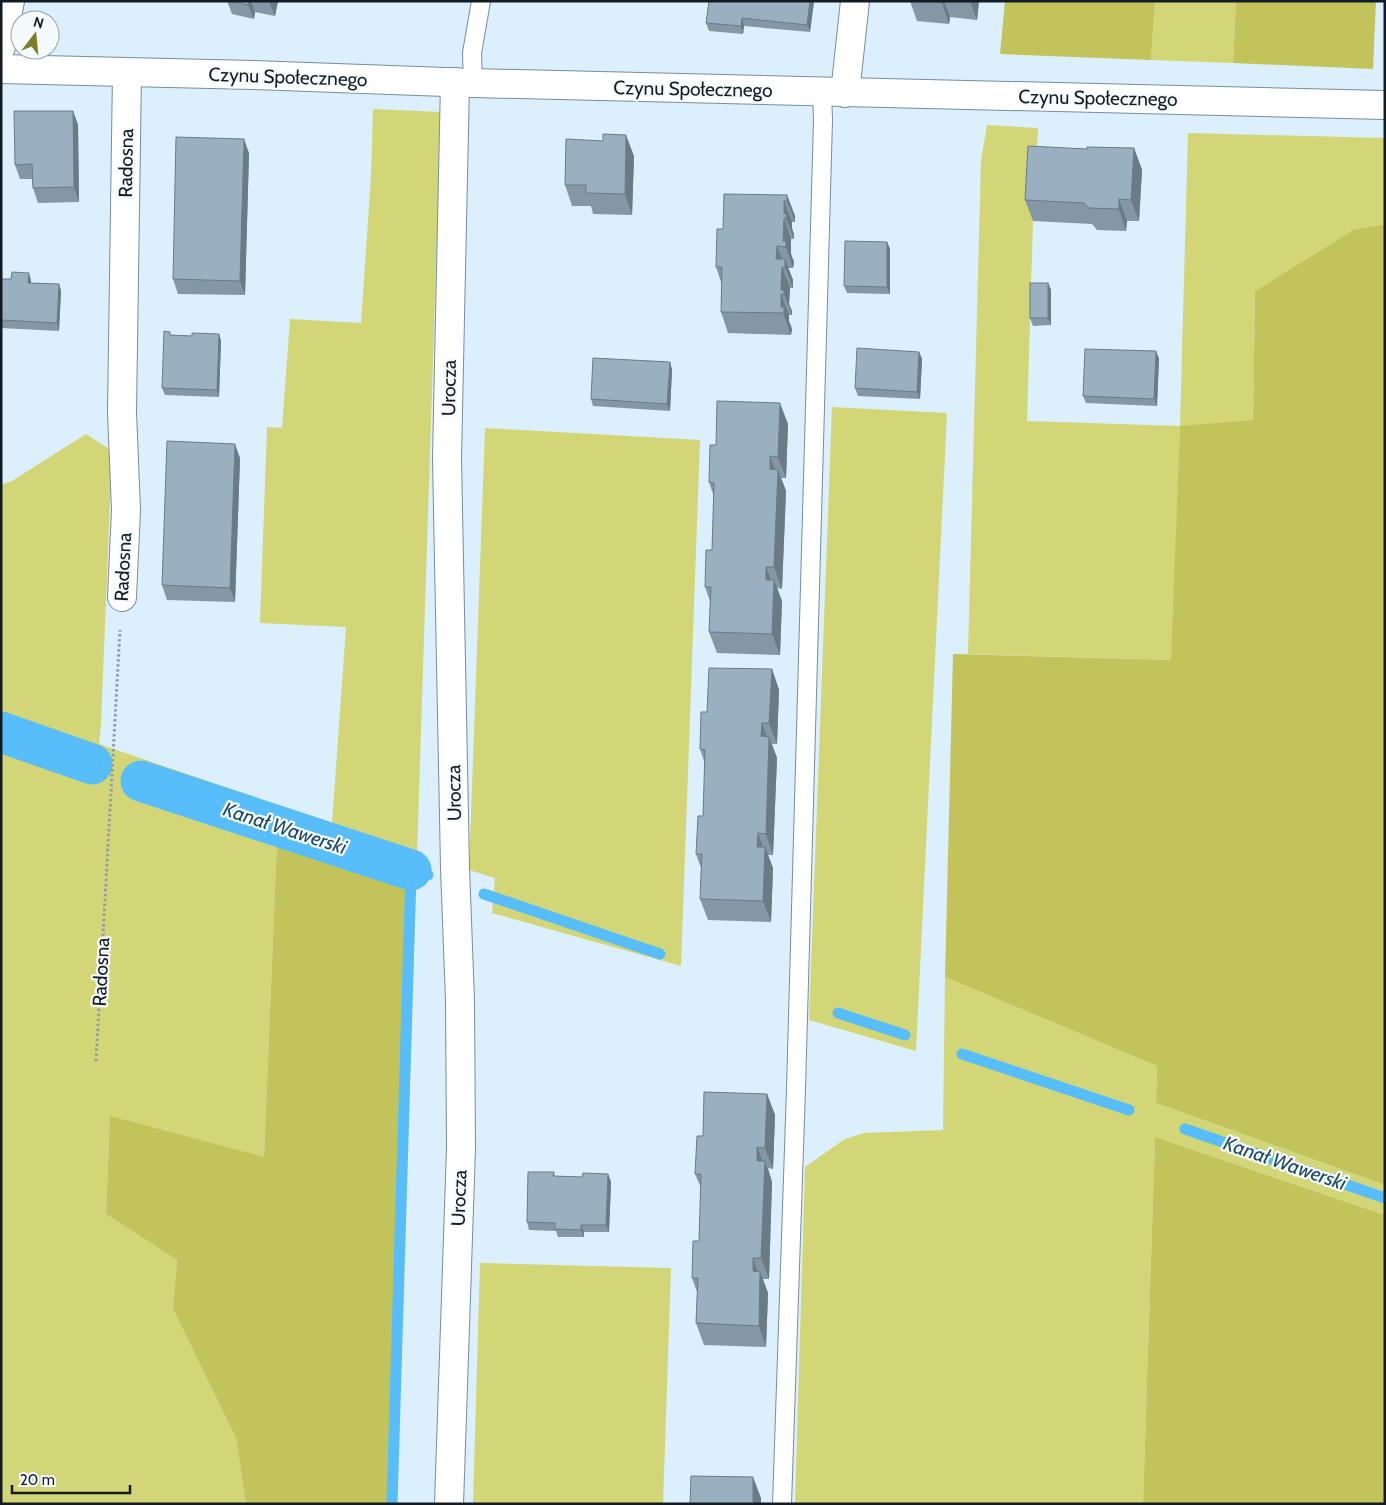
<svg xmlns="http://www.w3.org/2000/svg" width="1386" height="1505" font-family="Cabin,sans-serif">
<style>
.green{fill:#d3d676}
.forest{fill:#c2c45b}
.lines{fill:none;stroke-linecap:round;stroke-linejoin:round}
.stream{stroke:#58befb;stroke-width:11}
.canal{stroke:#58befb;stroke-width:41}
.service-casing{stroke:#768d9d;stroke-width:20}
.minor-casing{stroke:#768d9d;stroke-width:30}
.path{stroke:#8f9faa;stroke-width:3;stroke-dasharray:2.5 2.5;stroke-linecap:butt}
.service{stroke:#fff;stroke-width:18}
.minor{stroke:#fff;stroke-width:28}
.wall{fill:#8397a5}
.shaded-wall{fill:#6a7b86}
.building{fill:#98b0c0;stroke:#6a7b86}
.labels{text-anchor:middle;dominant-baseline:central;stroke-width:4.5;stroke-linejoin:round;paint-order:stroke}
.street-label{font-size:19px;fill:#131c22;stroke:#f5fafd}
.water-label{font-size:20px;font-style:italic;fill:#1e4861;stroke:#f5fafd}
</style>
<rect width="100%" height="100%" fill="#dbeffd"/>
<g class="green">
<path d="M1155,1H1236L1233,63L1151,60Z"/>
<path d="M373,109L441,112L416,886L277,840L264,1157L110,1117L106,1214L177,1260L173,1309L236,1438L246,1504H1V485L12,481L86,434L112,451L101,724L99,744L332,823L346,627L260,623L267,427L282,428L290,319L361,323L371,177Z"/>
<path d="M987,125L1038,128L1033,221L1027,421L1180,426L1188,133L1385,138V224L1353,230L1255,291L1253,420L1180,427L1172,660L968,654L981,161Z"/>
<path d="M832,407L947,413L916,1051L809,1020Z"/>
<path d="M485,428L700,440L681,966L492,913L495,878L469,870Z"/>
<path d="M945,977L1157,1066L1156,1103L1385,1185V1215L1155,1137L1143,1504H795L805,1167L845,1139L864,1133L943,1130Z"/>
<path d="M480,1263L671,1268L663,1504H473Z"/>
</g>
<g class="forest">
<path d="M1005,1H1155L1151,60L1000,54Z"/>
<path d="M1236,1H1376L1373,69L1233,63Z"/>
<path d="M1385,224V1185L1156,1103L1157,1066L945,977L953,654L1171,660L1180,426L1253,420L1255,291L1353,230Z"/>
<path d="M277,840L416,886L397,1504H246L236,1438L173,1309L177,1260L106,1214L110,1116L264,1157Z"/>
<path d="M1155,1137L1385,1215V1504H1143Z"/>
</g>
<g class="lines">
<g class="stream">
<path d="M484,894L660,954"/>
<path d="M838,1013L905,1035"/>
<path d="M962,1054L1129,1110"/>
<path d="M1185,1129L1385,1198"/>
<path d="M392,1504L411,870L428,875"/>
</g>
<g class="canal">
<path d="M1,732L92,764"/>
<path d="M141,781L411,870"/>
</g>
<defs>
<g id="service">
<path d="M473,83L472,53L481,1"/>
<path d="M782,1504L796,1089L823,120L822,92"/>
</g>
<g id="minor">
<path d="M1,47L10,1"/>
<path d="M1,69L253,75L473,83L1385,105"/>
<path d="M845,93L855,1"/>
<path d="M122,597L126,510L122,412L127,73"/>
<path d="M449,1504L461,1148L460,1000L455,868L447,458L455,82"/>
</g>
</defs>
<use href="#service" class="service-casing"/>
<use href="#minor" class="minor-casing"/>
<path class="path" d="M96,1061L120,630"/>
<use href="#service" class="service"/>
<use href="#minor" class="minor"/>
</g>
<g class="wall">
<path d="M227,1H278L275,16L255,12L254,19L232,14Z"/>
<path d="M814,1L810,32L744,26L743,34L709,31L706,23Z"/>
<path d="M910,1H979L977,20L950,17L949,24L917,21Z"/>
<path d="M73,111L78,125L79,202L38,203L33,188L32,179H20L15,165Z"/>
<path d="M1134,148L1142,170L1139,221H1127L1126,231L1097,230L1092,224L1033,221L1025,200L1087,149Z"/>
<path d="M249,153L245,295L178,294L173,279Z"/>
<path d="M634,156L632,215L593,214L591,206H572L565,185Z"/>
<path d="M787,195L795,216V222H792V228L794,235V239H791V254L794,262L793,268H788L793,280V288H790L789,304L792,311V315H789V321L792,329L791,335L728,333L721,312V282L716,267L723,229Z"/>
<path d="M887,242L890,249V294L847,293L844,286Z"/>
<path d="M1,279L31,280V283L59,284L61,291L59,331L1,328Z"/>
<path d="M1048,283L1051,290V325L1033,326L1030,318Z"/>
<path d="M219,334L221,341L219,397L165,395L162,388L171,335L192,336Z"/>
<path d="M919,352L922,359L920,399L858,396L855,388Z"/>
<path d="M1159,358L1157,406L1086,403L1083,396Z"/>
<path d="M670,362L672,370L670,411L593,406L591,399Z"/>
<path d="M788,424L786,478H781L786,491L782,589L777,588L782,601L780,655L717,653L709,632L710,601L705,587L712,550L714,497L709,482L716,445Z"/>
<path d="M240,458L235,602L167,600L162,585Z"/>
<path d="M772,669L779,690L777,744H772L777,758L773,855H768L773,868L771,922L708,920L700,899L701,868L696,854L703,816L705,764L700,749L707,712Z"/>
<path d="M767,1094L775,1115L773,1169L768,1168L772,1182L769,1279H763L768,1293L766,1347L704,1345L696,1323L697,1292L692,1278L699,1241L701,1188L695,1174L703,1136Z"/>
<path d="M554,1172L555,1176L582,1177L608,1174L611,1182L609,1232H584V1237H558L556,1231L529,1230L527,1222Z"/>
</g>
<g class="shaded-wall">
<path d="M249,1H251L255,12L254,19L248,5Z"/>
<path d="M270,1H278L275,16L269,2Z"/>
<path d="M810,1H814L810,32L807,25Z"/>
<path d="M942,1H944L950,17L949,24L942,3Z"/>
<path d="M970,1H979L977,20Z"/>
<path d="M742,18L744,26L743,34L741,26Z"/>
<path d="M73,111L78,125L79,202L74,187Z"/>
<path d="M626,135L634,156L632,215L625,194Z"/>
<path d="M244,139L249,153L245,295L240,281Z"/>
<path d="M1134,148L1142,170L1139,221L1131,200Z"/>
<path d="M787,195L795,216V222L787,201Z"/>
<path d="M1119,199L1127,221L1126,231L1119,209Z"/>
<path d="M784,201L792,222V228L794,235V239L786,218L784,214Z"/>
<path d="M784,218L791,239V254L794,262L793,268L786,247L783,241Z"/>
<path d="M887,242L890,249V294L887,287Z"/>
<path d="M777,246L785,267H782L790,288L789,304L792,311V315L784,294L781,290L776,259Z"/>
<path d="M785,259L793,280V288L785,267Z"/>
<path d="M29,273L31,280V290L28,283Z"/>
<path d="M1048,283L1051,290V325L1048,318Z"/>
<path d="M59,284L61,291L59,331L57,323Z"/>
<path d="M781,294L789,315V321L792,329L791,335L781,307Z"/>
<path d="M219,334L221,341L219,397L217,390Z"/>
<path d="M1156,351L1159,358L1157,406L1154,399Z"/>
<path d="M919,352L922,359L920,399L917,392Z"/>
<path d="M670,362L672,370L670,411L667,404Z"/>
<path d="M780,403L788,424L786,478L778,457Z"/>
<path d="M235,444L240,458L235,602L230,588Z"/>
<path d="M770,456L778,478V470L786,491L782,589L774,567Z"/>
<path d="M766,567L774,588V580L782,601L780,655L772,634L766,580Z"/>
<path d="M772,669L779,690L777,744L769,723Z"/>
<path d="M762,723L769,743V737L777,758L773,855L766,834L761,736Z"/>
<path d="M758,833L765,853V847L773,868L771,922L763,901L757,847Z"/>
<path d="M767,1094L775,1115L773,1169L765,1148Z"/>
<path d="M757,1147L765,1167V1161L772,1182L769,1279L761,1258L757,1161Z"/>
<path d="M608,1174L611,1182L609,1232L606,1225Z"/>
<path d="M581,1225L584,1232V1237L581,1230Z"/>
<path d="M753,1258L760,1278V1272L768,1293L766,1347L759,1326L753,1271Z"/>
<path d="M753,1477L761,1498V1504H753Z"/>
</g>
<g class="building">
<path d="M233,1H249L248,5Z"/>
<path d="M709,1H810L807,25L742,18L741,26L706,23Z"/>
<path d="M925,1H942V3Z"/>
<path d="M14,111H73L74,187L33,188L32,164L15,165Z"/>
<path d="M603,134L626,135L625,194L586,193V185H565L566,139L603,141Z"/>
<path d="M176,137L244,139L240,281L173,279Z"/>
<path d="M1028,146L1087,149V147L1134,148L1131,200L1119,199V209L1089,208L1084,203L1025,200Z"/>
<path d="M724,194L787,195V201H784V214H787L786,218H784L783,241H786V247L777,246L776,259H785V267H782L781,290H784V294H781V307H784V313L721,312L722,267H716L717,229H723Z"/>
<path d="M845,241L887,242V287L844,286Z"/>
<path d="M12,272L29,273L28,283L59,284L57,323L1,320V279H11Z"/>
<rect x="1030" y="283" width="18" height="35"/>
<path d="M164,331L170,332V335L192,336V333L219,334L217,390L162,388Z"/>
<path d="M857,348L919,352L917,392L855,388Z"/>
<path d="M1085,349L1156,351L1154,399L1083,396Z"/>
<path d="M593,358L670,362L667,404L591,399Z"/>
<path d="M717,401L780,403L778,457L770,456V469L778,470L774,567H766V580H774L772,634L709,632L711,587H705L706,550H712L714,483L709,482L710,445H716Z"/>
<path d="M167,441L235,444L230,588L162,585Z"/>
<path d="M709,668L772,669L769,723H762L761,736L769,737L766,834L758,833L757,847H765L763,901L700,899L702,854H696L698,816H703L705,750L700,749L701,712H707Z"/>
<path d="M704,1092L767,1094L765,1148L757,1147V1161H765L761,1258H753V1271L760,1272L759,1326L696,1323L698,1278H692L693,1241H699L701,1174H695L697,1136H703Z"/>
<path d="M528,1172H554L553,1176L582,1177L583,1173L608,1174L606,1225H581V1230L555,1229V1223L527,1222Z"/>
<path d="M691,1476L753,1477V1504H690Z"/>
</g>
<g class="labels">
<g class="street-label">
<text transform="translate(288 77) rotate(2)">Czynu Społecznego</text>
<text transform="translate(693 89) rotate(1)">Czynu Społecznego</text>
<text transform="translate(1098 98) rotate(1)">Czynu Społecznego</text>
<text transform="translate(126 163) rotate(-89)">Radosna</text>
<text transform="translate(449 388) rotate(-89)">Urocza</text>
<text transform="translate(123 567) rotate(-87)">Radosna</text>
<text transform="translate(454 793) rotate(-91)">Urocza</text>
<text transform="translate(101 972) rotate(-87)">Radosna</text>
<text transform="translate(459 1198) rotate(-88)">Urocza</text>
</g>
<g class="water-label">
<text transform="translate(285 828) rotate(18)">Kanał Wawerski</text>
<text transform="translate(1285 1163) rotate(19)">Kanał Wawerski</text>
</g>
</g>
<rect width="1386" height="1505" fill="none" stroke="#131c22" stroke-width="5"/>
<g transform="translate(35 35) rotate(16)"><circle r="24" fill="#f5fafd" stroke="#9ba1a5"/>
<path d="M0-4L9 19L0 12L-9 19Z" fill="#7c7d26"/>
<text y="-8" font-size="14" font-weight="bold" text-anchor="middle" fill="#131c22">N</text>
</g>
<path d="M12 1485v8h118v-8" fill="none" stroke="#131c22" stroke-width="2.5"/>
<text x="20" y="1485" font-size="15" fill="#131c22" stroke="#f5fafd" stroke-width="4" paint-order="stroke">20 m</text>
</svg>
